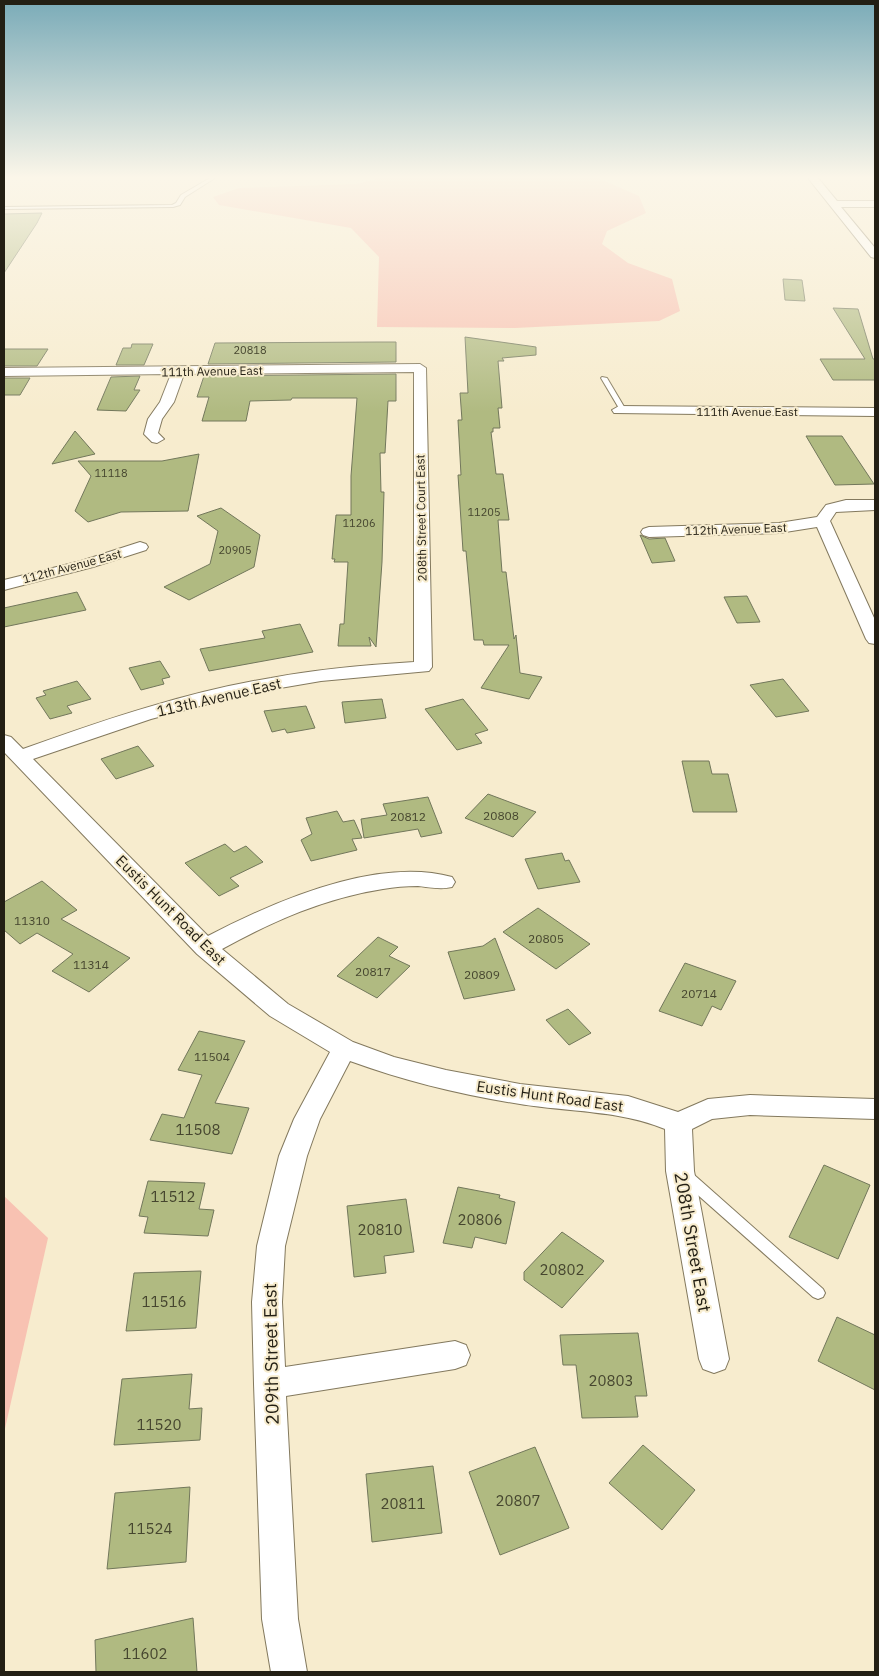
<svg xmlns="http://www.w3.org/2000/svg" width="879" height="1676" font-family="'IBM Plex Sans',sans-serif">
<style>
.green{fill:#f8c2b2}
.building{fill:#b0ba81;stroke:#72775b}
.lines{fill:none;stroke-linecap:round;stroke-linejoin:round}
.service-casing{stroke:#83795e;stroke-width:2}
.minor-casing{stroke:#83795e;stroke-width:2}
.service{fill:#fff;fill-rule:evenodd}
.minor{fill:#fff;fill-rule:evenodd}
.labels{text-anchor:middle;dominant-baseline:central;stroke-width:4;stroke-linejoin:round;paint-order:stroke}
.far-number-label{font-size:11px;fill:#46462f}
.far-street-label{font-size:12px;fill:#231f14;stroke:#f7ecce}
.number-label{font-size:12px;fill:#46462f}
.street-label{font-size:15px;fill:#231f14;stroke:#f7ecce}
.near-number-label{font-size:15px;fill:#46462f}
.near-street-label{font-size:18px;fill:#231f14;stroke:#f7ecce}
</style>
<rect width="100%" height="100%" fill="#f7ecce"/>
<g class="green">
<path d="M380,178H598L639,196L646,213L607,231L602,244L628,263L672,279L680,311L659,321L515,328L377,327L379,257L351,228L219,205L213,197L239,188L357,184Z"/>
<path d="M4,1196L48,1238L4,1433Z"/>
</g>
<g class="building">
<path d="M42,213L37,223L4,273V214Z"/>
<path d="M783,279L802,280L805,301L785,300Z"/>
<path d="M833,308L858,309L873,359H875V380H833L820,359H865Z"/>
<path d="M465,337L536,347V355L502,358L504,361H498L502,408H498L500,428H493V432H491L496,474H503L509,520H498L502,572H506L514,639L516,635L520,673L542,677L529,699L481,688L509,645H484L483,640H474L466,551H463L458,475H461L458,420H462L460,393H468Z"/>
<path d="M377,342H396V362L208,364L215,343Z"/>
<path d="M132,344H153L144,365H116L123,348H131Z"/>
<path d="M4,349H48L37,366H4Z"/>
<path d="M396,374V401H388L385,453H380L381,492H384L382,562L376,647L369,637L371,646H338L340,624H344L348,562H334L335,559H332L336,515H351V476L357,398H292L291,400L250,401L246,421H202L209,397H197L204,376Z"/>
<path d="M140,376L134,390H140L126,411L97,410L111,377Z"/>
<path d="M4,378H30L20,395H4Z"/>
<path d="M75,431L95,454L52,464Z"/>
<path d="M806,436H842L874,484L835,485Z"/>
<path d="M199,454L188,511L121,512L88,522L75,511L91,476L78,461H162Z"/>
<path d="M221,508L260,535L254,567L189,600L164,587L210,564L218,531L197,516Z"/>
<path d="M640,535L649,539L665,538L675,561L652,563Z"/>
<path d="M77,592L86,610L4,627V608Z"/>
<path d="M747,596L760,622L737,623L724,597Z"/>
<path d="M300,624L313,652L209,671L200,649L265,638L262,631Z"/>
<path d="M160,661L170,677L162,679L164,684L141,690L129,668Z"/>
<path d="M783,679L809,711L776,717L750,685Z"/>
<path d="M77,681L91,699L67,706L72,713L50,719L36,698L46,695L43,691Z"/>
<path d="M382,699L386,718L345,723L342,702Z"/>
<path d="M463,699L488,730L475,734L482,743L457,750L425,709Z"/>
<path d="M306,706L315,728L287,733L285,729L272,732L264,711Z"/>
<path d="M138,746L154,766L116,779L101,759Z"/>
<path d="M682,761H709L712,774H728L737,812H693Z"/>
<path d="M488,794L536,812L513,837L465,818Z"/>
<path d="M428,797L442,833L421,837L418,829L364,838L361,819L387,815L383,804Z"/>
<path d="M337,811L343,822L354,820L362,838L352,839L357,850L311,861L301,840L312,834L306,818Z"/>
<path d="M225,844L234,852L246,846L263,862L230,878L239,886L219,896L185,863Z"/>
<path d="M562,853L565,861L569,860L580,882L538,889L525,859Z"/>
<path d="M42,881L77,910L61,919L130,958L89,992L52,971L73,954L37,933L20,944L4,930V902Z"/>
<path d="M538,908L590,944L556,969L503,932Z"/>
<path d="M378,937L398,947L389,956L410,966L377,998L337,976Z"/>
<path d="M495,938L515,990L464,999L448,952L483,946Z"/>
<path d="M685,963L736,981L721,1010L712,1006L702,1026L659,1011Z"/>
<path d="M568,1009L591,1033L569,1045L546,1020Z"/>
<path d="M199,1031L245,1041L215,1103L249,1108L232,1154L150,1140L162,1114L184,1118L202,1075L178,1070Z"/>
<path d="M824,1165L870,1185L838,1259L789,1237Z"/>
<path d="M148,1181L205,1183L199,1209L214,1210L208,1236L144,1233L148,1217L139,1216Z"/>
<path d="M458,1187L500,1195L499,1198L515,1202L506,1244L475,1237L472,1248L443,1243Z"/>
<path d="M406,1199L414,1252L384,1256L386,1273L354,1277L347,1206Z"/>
<path d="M562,1232L604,1261L562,1308L524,1280V1272Z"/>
<path d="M201,1271L196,1328L126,1331L134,1273Z"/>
<path d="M837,1317L875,1335V1390L818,1361Z"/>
<path d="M638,1333L647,1396H635L638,1417L582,1418L576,1365H563L560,1335Z"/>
<path d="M192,1374L189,1409L202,1408L200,1440L114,1445L122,1379Z"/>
<path d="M643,1445L695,1490L662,1530L609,1483Z"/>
<path d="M535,1447L569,1528L500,1555L469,1472Z"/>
<path d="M433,1466L442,1533L372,1542L366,1474Z"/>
<path d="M190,1487L186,1562L107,1569L115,1493Z"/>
<path d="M193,1618L197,1672H96L95,1640Z"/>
</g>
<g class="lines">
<defs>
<g id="service">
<path d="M210,178H215L185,197L180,205L173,207L4,209V207L172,205L176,203L181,195Z"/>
<path d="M602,377L607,378L626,410L625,411L620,410L601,378Z"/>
<path d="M687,1172L692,1173L823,1289L825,1293L823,1297L818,1299L813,1297L682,1181L681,1177L682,1173Z"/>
</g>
<g id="minor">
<path d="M808,178H818L837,201H875V207H841L875,248V258L871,257Z"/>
<path d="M420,364L426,368L432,667L429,671L321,681L245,694L151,719L33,759L208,936C273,902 377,856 452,877L455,882L452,887C440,890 429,887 418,886C406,886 394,887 383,889C325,898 273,921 222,949L288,1004L353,1042L394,1057L446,1070L520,1084L628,1096L678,1112L708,1099L750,1095L875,1099V1119L750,1115L712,1119L692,1129L694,1171L729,1359L725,1369L714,1373L703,1369L699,1359L666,1171L665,1129C619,1110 569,1112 520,1104C462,1095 405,1081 350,1061L320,1119L307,1156L285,1246L282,1302L285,1367L455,1341L466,1345L470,1355L466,1365L455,1369L286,1396L298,1619L307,1672H271L262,1619L254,1384L252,1302L257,1246L279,1156L294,1119L330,1052L270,1016L197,954L4,752V735L11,737L23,749C104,720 186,692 271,678C318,669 366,665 414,662V372L184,374L174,402L162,419L158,433L164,439L157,443L152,442L144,434L148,419L160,402L171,374L4,376V368Z"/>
<path d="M619,406L875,408V416L614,413L612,410Z"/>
<path d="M846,500H875V510L836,512L830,521L875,620V644L869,643L866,639L817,527L779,533L649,537L643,535L641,532L643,529L649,527L779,523L817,517L826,505Z"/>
<path d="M140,542L146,544L148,547L146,550L93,567L4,590V580L81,561Z"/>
</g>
</defs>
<use href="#service" class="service-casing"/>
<use href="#minor" class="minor-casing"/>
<use href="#service" class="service"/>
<use href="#minor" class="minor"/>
</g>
<linearGradient id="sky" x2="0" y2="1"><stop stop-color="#7aabb8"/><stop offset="0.43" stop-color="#fbf6e9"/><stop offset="1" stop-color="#fbf6e9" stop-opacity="0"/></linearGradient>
<rect width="879" height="412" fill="url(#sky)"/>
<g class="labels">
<g class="far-number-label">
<text x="250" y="350">20818</text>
<text x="111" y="473">11118</text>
<text x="484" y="512">11205</text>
<text x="359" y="523">11206</text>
<text x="235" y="550">20905</text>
</g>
<g class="far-street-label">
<text transform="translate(212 371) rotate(-1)">111th Avenue East</text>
<text x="747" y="411">111th Avenue East</text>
<text transform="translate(421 518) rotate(-91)">208th Street Court East</text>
<text transform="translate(736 529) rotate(-2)">112th Avenue East</text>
<text transform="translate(72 566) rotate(-15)">112th Avenue East</text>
</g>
<g class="number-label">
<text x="501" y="815">20808</text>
<text x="408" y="816">20812</text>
<text x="32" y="920">11310</text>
<text x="546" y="938">20805</text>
<text x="91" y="964">11314</text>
<text x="373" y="971">20817</text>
<text x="482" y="974">20809</text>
<text x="699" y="993">20714</text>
<text x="212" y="1056">11504</text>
</g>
<g class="street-label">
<text transform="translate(219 697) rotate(-13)">113th Avenue East</text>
<text transform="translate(171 910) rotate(45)">Eustis Hunt Road East</text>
<text transform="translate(550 1096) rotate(8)">Eustis Hunt Road East</text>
</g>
<g class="near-number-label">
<text x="198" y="1129">11508</text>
<text x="173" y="1196">11512</text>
<text x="480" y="1219">20806</text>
<text x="380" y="1229">20810</text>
<text x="562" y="1269">20802</text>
<text x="164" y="1301">11516</text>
<text x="611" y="1380">20803</text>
<text x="159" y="1424">11520</text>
<text x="518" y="1500">20807</text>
<text x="403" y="1503">20811</text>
<text x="150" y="1528">11524</text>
<text x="145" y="1653">11602</text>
</g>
<g class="near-street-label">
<text transform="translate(693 1242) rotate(80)">208th Street East</text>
<text transform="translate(271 1354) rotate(-91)">209th Street East</text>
</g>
</g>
<rect width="879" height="1676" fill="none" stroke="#231f14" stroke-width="10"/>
</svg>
